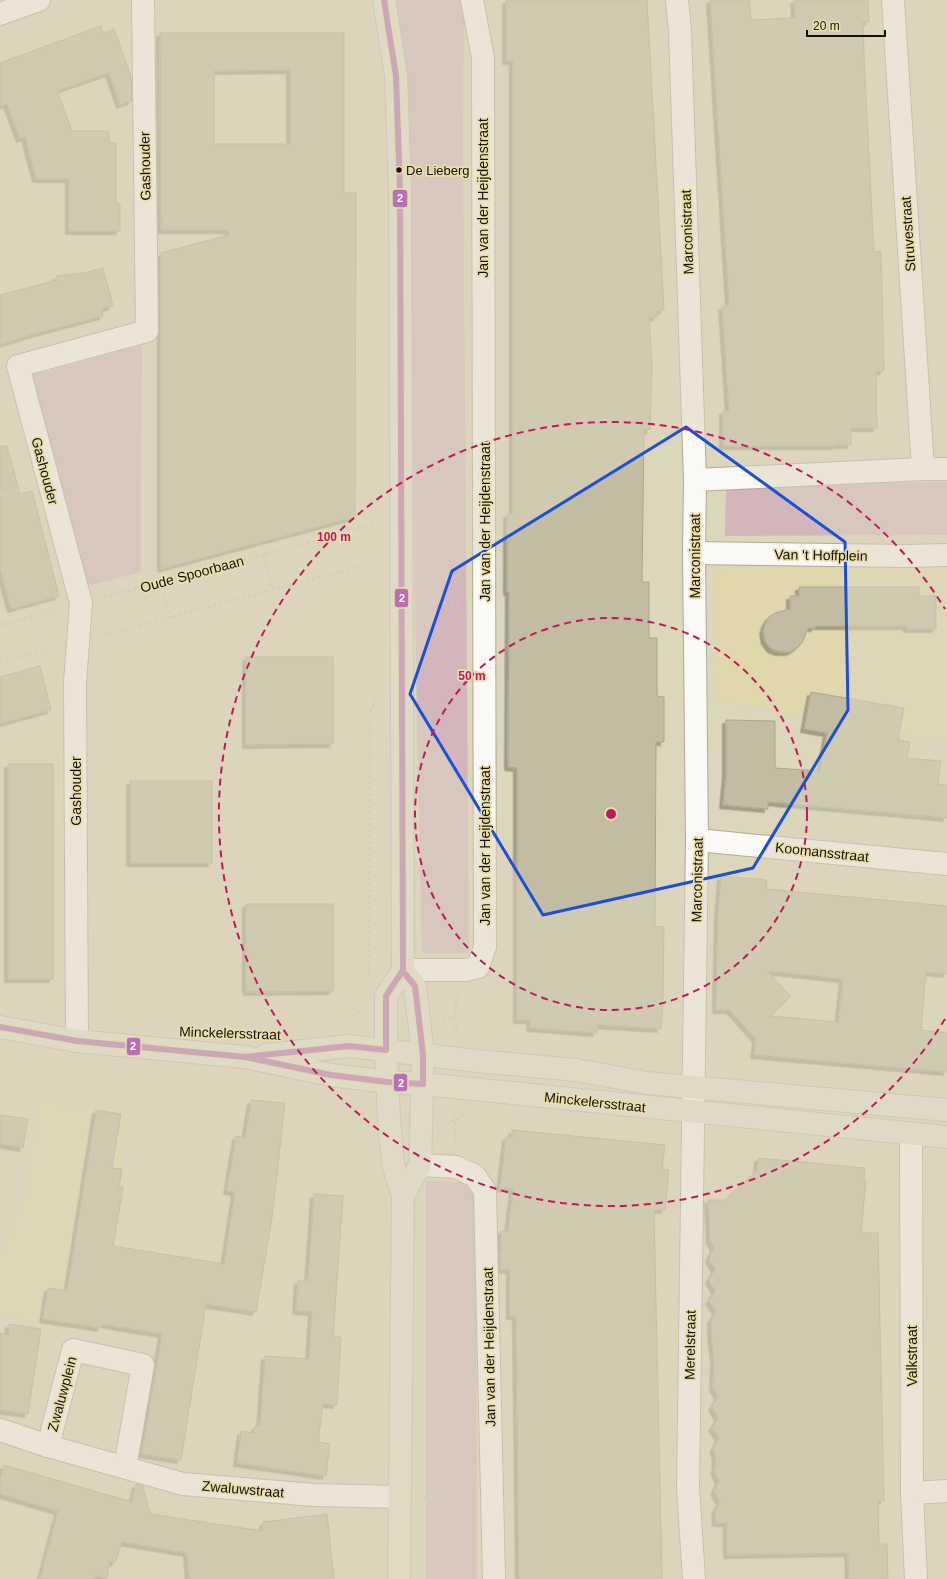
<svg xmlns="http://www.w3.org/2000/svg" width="947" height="1579" font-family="Arial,sans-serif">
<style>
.built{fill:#e0d7ac}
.green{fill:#d2b6bc}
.building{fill:#c2bca2;stroke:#aaa691;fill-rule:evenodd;filter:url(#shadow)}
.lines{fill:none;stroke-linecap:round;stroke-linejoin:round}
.minor-casing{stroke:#aea994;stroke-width:24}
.major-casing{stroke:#bbb8ab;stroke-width:24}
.path{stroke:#c8c6be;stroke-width:2.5;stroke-dasharray:3 3;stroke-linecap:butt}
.minor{stroke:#faf9f5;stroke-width:22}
.major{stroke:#e3e0d3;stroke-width:22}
.bus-1-casing{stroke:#e9deae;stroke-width:9}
.bus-1{stroke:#b970b3;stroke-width:6}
.marked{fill:none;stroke:#1d4ed8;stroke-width:3;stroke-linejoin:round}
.ring{fill:none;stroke:#c2185b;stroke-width:2;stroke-dasharray:7 5}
.bus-dot{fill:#151102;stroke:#e9deae;stroke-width:1.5}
.labels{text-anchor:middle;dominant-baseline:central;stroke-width:3.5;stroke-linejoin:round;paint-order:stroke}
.bus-label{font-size:13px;fill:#151102;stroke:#e9deae;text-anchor:start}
.street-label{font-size:14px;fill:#151102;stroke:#e9deae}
.centre{fill:#c2185b;stroke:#e9deae;stroke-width:2}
.ring-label{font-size:12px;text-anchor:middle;font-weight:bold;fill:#c2185b;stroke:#e9deae;stroke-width:3.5;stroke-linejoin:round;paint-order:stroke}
.line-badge{stroke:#e9deae;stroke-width:1.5}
.badge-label{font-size:11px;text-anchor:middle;font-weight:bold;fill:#fff}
</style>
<defs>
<filter id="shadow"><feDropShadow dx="-3.5" dy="3.5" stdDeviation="0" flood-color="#0004"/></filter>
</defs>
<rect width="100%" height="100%" fill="#dcd6bb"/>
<g class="built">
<path d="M947,564V742L715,700L714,576L721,568Z"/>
<path d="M38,1101L130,1114L101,1333L0,1316V1252L23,1199Z"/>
</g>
<g class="green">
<path d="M396,0H463L464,8L463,139L469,953H422L417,724L408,82Z"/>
<path d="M142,345L141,572L84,587L30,376Z"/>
<path d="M947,482V535L725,536L726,484Z"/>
<path d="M426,1181L462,1182L473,1193L476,1223L477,1579H426Z"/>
</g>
<g class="building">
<path d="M506,0H647L664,310L657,311V317L649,318L652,366L650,430H644L642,582H649V638H657V696L664,697V742H656L655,926L664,927L663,1002L661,1029L597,1025V1033L530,1028V1020H517V768L508,767L509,592H507V514H513V61H506Z"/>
<path d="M710,0H749L751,20L795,18L794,0H868L869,22H863L865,79L874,252H881L884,371H876L877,428H851V445H835V446H723V411H729L722,306H728L729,303Z"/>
<path d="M101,26L103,33L114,29L131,77L132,101L120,105L109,73L57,91L72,131H109V143H116V204H120V231H69V179H36L25,137L20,139L7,104L0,107V63Z"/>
<path d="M160,33H344V193H356L355,517L161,569V253L229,235L228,230H161ZM290,70V144H214V71Z"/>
<path d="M103,268L113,306L102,309L103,316L31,335L0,345V295L57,280L56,276L84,273Z"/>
<path d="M0,446H7L20,494L32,491L59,596L11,609L0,569Z"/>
<path d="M799,587H919V596H936V629H907V626H815V628H808L802,643L797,648L790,652H779L771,649L765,641L763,631L765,624L769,617L775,613L790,609V596H799Z"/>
<path d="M246,657H333V744L246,745Z"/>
<path d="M40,666L51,710L0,724V677Z"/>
<path d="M811,692L904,708L898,740L910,742L907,758L941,761L938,784L947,785V818L768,802V809L723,805L726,773V720L775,721V768L820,771L827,733L804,729Z"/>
<rect x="8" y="764" width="45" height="215"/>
<rect x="130" y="781" width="82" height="82"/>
<path d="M721,876L767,880L766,889L947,906V974L926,972L921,1030L947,1033V1072L754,1055L756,1039L730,1010H716L718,916ZM767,971L843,979L838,1022L770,1016L791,996Z"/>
<path d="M246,904H333V991L246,992Z"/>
<path d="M251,1100L285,1103L272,1218L256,1312L206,1304L181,1460L142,1454L162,1334L102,1324L101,1328L43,1319L48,1288L67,1291L96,1110L121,1114L112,1168L122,1169L119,1187H123L113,1246L224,1264L235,1192L227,1191L236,1136L245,1138Z"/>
<path d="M0,1115L28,1119L23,1148L0,1144Z"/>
<path d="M512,1130L665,1145L662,1170H669L665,1210H654L662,1579H519L516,1316H510V1270H500L501,1231H508L513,1189L500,1188L506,1137H512Z"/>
<path d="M758,1158L865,1168L864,1180L866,1181L861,1233H878L884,1501H878L879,1544H887L888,1579H849L848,1553L727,1555V1523H716L715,1511L720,1502L714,1491L719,1481L714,1470L716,1466L715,1453L713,1449L719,1438L712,1428L718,1418L712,1407L718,1396L713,1388L714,1360L711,1333V1320L716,1311L709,1301L715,1291L709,1280L715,1269L709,1259L714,1248L710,1240L708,1200H725L757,1171Z"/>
<path d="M314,1194L343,1196L333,1336L341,1337L337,1405L323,1404L318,1442L330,1444L326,1476L237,1463L241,1431L254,1433L255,1426H260L265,1356L309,1359L312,1312L296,1311L298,1281H308Z"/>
<path d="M9,1324L41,1329L28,1414L0,1410V1333L8,1335Z"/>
<path d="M4,1465L132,1502L136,1484L143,1486L150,1514L263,1531V1522L327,1514L334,1579H189L187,1553L122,1542L115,1563L109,1561L107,1579L95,1576L94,1579H40L58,1511L0,1494V1479Z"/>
</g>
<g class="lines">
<defs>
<g id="minor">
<path d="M677,0L680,31L695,480L694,553L697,840L688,1488L694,1579"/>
<path d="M893,0L923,469"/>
<path d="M0,14L39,0"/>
<path d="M695,480L923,469H947"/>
<path d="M694,553L906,556L947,555"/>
<path d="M697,840L947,864"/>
<path d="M403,970H466L478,967L485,947L483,58L472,0"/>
<path d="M77,1041L75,682L81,603L18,366L147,331L143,0"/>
<path d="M911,1134L912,1493L916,1579"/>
<path d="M420,1165L456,1167L475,1176L485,1191L494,1579"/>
<path d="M0,1430L48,1446L183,1484L314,1495L400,1497"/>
<path d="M48,1446L73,1350L143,1365L125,1467"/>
<path d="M912,1493L947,1491"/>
</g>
<g id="major">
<path d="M384,0L396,76L400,191L403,970L386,996V1050L389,1118L393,1164L403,1196L399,1579"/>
<path d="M403,970L415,986L423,1055L420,1165L403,1196"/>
<path d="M0,1027L77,1041L245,1057L331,1075L387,1082L423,1084L947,1137"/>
<path d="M266,1055L349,1046L477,1061L576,1070L647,1083L947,1110"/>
</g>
</defs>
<use href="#minor" class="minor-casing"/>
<use href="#major" class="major-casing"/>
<g class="path">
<path d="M424,192H459"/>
<path d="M0,495L25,489"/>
<path d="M264,554L272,590"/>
<path d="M159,582L171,617"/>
<path d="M104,597L377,524"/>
<path d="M426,603H461"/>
<path d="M0,625L56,610"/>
<path d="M103,635L377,562"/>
<path d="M0,662L54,648"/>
<path d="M369,976L370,714L376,698"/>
<path d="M457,994L455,1018L457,1035"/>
<path d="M357,1013L360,1005"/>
<path d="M443,1018H455"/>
<path d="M348,1021L358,1013"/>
<path d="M445,1120L455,1121L466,1114"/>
<path d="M455,1143V1112"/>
<path d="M423,1498H468"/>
</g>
<use href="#minor" class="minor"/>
<use href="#major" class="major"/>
<defs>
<g id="bus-1">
<path d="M0,1027L77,1041L245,1057L331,1075L387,1082L423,1084V1055L415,986L406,975"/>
<path d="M245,1057L349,1046L386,1050V996L403,970L400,191L396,76L384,0"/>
</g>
</defs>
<use href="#bus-1" class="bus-1-casing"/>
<use href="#bus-1" class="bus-1"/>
</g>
<path d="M0 0H947V1579H0ZM686,427L845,542L848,710L753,868L543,915L410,694L452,571Z" fill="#dcd6bb" fill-opacity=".55" fill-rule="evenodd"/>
<path class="marked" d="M686,427L845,542L848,710L753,868L543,915L410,694L452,571Z"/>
<g class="ring">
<circle cx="611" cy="814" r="196"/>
<path d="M945 1019A392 392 0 1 1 945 609"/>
</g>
<circle class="bus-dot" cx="399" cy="170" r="3.5"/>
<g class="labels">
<g class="bus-label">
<text x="406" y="170">De Lieberg</text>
</g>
<g class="street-label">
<text transform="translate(145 166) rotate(-91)">Gashouder</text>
<text transform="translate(483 198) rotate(-90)">Jan van der Heijdenstraat</text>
<text transform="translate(687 232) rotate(-92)">Marconistraat</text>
<text transform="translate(908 234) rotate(-94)">Struvestraat</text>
<text transform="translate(45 471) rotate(75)">Gashouder</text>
<text transform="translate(485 522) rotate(-90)">Jan van der Heijdenstraat</text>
<text transform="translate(821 555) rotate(1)">Van 't Hoffplein</text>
<text transform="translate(695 556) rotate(-90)">Marconistraat</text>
<text transform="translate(192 574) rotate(-15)">Oude Spoorbaan</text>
<text transform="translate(76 791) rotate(-90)">Gashouder</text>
<text transform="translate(485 846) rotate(-90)">Jan van der Heijdenstraat</text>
<text transform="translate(822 852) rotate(6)">Koomansstraat</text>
<text transform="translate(697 880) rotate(-89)">Marconistraat</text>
<text transform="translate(230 1033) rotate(2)">Minckelersstraat</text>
<text transform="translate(595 1102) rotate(6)">Minckelersstraat</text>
<text transform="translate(690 1345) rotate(-89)">Merelstraat</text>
<text transform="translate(489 1347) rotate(-91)">Jan van der Heijdenstraat</text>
<text transform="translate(912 1356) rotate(-90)">Valkstraat</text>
<text transform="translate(62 1394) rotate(-75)">Zwaluwplein</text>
<text transform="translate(243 1489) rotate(5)">Zwaluwstraat</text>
</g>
</g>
<circle cx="611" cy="814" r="6" class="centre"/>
<g class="ring-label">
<text x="334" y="541">100 m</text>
<text x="472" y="680">50 m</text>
</g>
<g class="line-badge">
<rect x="392" y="189" width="16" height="19" rx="4" fill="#b970b3"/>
<rect x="394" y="588" width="15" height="20" rx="4" fill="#b970b3"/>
<rect x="126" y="1037" width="15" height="19" rx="4" fill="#b970b3"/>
<rect x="393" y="1073" width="15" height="19" rx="4" fill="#b970b3"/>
</g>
<g class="badge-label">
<text x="400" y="202">2</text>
<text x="402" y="602">2</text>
<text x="133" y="1050">2</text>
<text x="401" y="1087">2</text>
</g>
<path d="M807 30v6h78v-6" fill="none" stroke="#151102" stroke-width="2"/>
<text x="813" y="30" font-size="12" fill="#151102" stroke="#e9deae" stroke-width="3" paint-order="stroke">20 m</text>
</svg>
